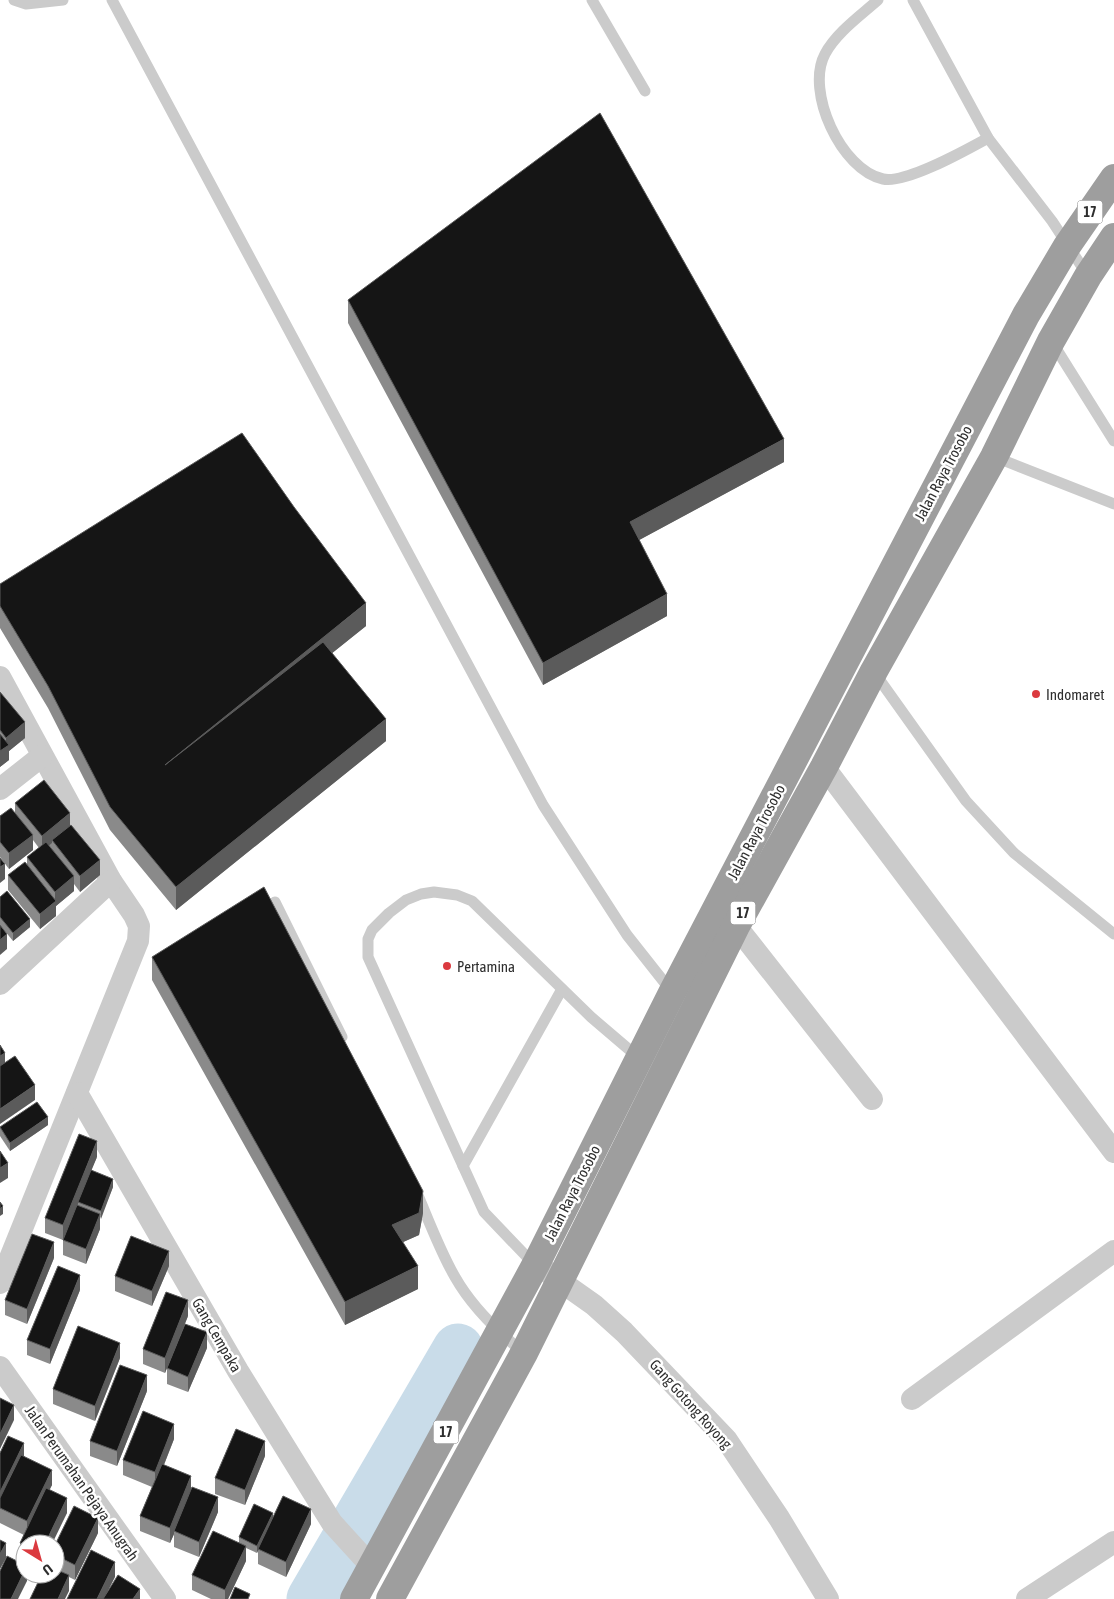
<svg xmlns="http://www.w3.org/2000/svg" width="1114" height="1599" font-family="'Asap Condensed',sans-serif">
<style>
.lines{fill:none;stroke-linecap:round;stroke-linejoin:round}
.river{stroke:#c9dce9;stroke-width:51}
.service{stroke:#cbcbcb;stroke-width:11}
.minor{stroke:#cbcbcb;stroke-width:22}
.trunk{stroke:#9e9e9e;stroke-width:28}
.wall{fill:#8a8a8a}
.shaded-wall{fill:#5b5b5b}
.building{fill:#151515;stroke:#5b5b5b}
.poi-dot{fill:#db3a3f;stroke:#fff;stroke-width:2}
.labels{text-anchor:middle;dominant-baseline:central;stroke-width:5;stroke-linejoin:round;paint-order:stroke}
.shield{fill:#fff;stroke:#6d6d6d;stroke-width:1}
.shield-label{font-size:14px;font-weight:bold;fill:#2e2e2e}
.street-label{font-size:15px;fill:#2e2e2e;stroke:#fff}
.poi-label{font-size:15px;fill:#2e2e2e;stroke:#fff;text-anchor:start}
</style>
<rect width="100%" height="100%" fill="#fff"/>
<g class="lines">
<path class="river" d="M312,1599L458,1349"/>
<g class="service">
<path d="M14,0L26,4L63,0"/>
<path d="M112,0L543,805L627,935L672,992"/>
<path d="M592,0L645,91"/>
<path d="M878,0C860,16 836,33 825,54C805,91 841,170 883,179C906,184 966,150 988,138"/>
<path d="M913,0L988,138L1052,221L1088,276"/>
<path d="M1052,342L1114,441"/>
<path d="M995,457L1114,504"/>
<path d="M874,672L966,801L1014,853L1114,934"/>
<path d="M275,902L342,1037"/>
<path d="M463,1166L562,989"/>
<path d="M417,1193C429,1221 440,1251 455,1277C472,1307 498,1332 524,1353"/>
<path d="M536,1264L528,1258L484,1212L368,957V939L372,930L389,913L406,900L421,894L434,892L457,895L472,901L591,1017L639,1058"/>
</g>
<g class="minor">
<path d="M0,677L111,881L134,915L139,926L138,941L0,1283"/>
<path d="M824,767L1114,1152"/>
<path d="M0,789L42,756"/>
<path d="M736,926L872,1099"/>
<path d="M0,984L111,881"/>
<path d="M77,1093L238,1371L332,1523L372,1567"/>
<path d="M536,1264L594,1305L624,1332L726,1439L779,1518L828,1599"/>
<path d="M0,1367L165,1599"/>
<path d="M912,1399L1114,1251"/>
<path d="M1027,1599L1114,1542"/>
</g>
<g class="trunk">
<path d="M354,1599L536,1264L672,993L1026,315L1067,246L1114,178"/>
<path d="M390,1599L524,1353L736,926L824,767L874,671L994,457L1051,341L1088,276L1114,237"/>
</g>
</g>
<g class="wall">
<path d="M348,300L784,462L639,540L667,616L543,685L348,323Z"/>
<path d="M0,584L366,626L332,653L386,741L176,910L110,830L48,708L0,628Z"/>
<path d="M0,692L25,738L9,751V760L0,767Z"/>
<path d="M15,803L70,826L100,875L80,892L74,884V891L56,906V916L40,929L8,890V875L27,865V857L39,848L33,840V850L9,869L0,857V816L15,813Z"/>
<path d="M0,897L30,927L13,941L0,925Z"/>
<path d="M152,957L423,1213L419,1235L403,1242L418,1289L345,1325L152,980Z"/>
<path d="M48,1125L10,1151L0,1136V1127Z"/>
<path d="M97,1157L91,1170L113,1187L100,1219V1229L86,1264L63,1255V1240L45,1233V1218Z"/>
<path d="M54,1258L27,1324L5,1315V1300Z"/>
<path d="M169,1266L152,1306L115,1291V1276Z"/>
<path d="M80,1290L50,1364L27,1355V1340Z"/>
<path d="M188,1316L165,1373L143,1364V1349Z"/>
<path d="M207,1348L188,1392L167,1384V1368Z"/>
<path d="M120,1358L95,1421L53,1404V1389Z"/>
<path d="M147,1391L117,1466L90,1456V1441Z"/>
<path d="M174,1439L164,1465L191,1488L218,1512L199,1557L174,1547V1534L170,1543L140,1531V1516L152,1487L123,1475V1460Z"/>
<path d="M0,1453L24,1456L52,1485L49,1490L67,1513L25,1544V1561L20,1559V1543L24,1535L0,1523Z"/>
<path d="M265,1456L245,1505L215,1494V1478Z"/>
<path d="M273,1518L311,1524L286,1577L258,1564V1550L257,1553L246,1548V1561L228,1599H211L192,1590V1575L239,1542V1537Z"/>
<path d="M98,1533L75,1580L69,1577V1591L55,1574V1545Z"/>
</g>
<g class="shaded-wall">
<path d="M784,439V462L630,545V522Z"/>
<path d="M667,594V616L543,685V663Z"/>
<path d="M366,603V626L165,787V765Z"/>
<path d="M386,719V741L176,910V887Z"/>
<path d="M25,722V738L9,751V760L0,767V751L6,747V738Z"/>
<path d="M70,813V828L52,840V843L42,851V836Z"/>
<path d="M33,835V850L9,869V853Z"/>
<path d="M100,860V875L80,892V876Z"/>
<path d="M5,864V879L0,883V867Z"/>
<path d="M74,876V891L56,906V916L40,929V914L55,902V892Z"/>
<path d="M30,919V927L13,941V933Z"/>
<path d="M7,934V949L0,955V940Z"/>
<path d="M5,1053V1068L0,1072V1056Z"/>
<path d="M35,1085V1100L0,1124V1109Z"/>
<path d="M48,1117V1125L10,1151V1143Z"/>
<path d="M97,1141V1157L78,1203V1202V1204L63,1240V1225Z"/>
<path d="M8,1163V1178L0,1183V1168Z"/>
<path d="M113,1179V1187L101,1219V1211Z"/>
<path d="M423,1191V1213L419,1235L392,1247V1225Z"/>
<path d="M3,1206V1214L0,1216V1209Z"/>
<path d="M100,1214V1229L86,1264V1249Z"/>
<path d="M54,1242V1258L27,1324V1309Z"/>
<path d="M169,1251V1266L152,1306V1291Z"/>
<path d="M418,1266V1289L345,1325V1302Z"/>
<path d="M80,1275V1290L50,1364V1349Z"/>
<path d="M188,1300V1316L165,1373V1358Z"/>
<path d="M207,1332V1348L188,1392V1377Z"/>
<path d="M120,1343V1358L95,1421V1406Z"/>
<path d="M147,1375V1391L117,1466V1451Z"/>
<path d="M14,1405V1420L0,1449V1434Z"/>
<path d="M174,1424V1439L155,1487V1472Z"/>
<path d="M265,1441V1456L245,1505V1490Z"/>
<path d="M24,1443V1458L0,1507V1492Z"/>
<path d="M52,1470V1485L27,1536V1521Z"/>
<path d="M191,1476V1491L174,1531V1534L170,1543V1528Z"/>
<path d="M218,1497V1512L199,1557V1542Z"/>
<path d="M67,1498V1513L52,1544H45Z"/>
<path d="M311,1509V1524L286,1577V1562Z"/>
<path d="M273,1513V1520L257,1553V1546Z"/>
<path d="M98,1518V1533L75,1580V1565Z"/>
<path d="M6,1543V1558L0,1569V1554Z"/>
<path d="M246,1546V1561L228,1599H225V1590Z"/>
<path d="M115,1562V1577L104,1599H97Z"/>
<path d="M25,1570V1574H27V1581L18,1599H11Z"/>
<path d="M69,1575V1591L65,1599H58Z"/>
<path d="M140,1589V1599H133Z"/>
</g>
<g class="building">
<path d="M600,113L784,439L630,522L667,594L543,663L348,300Z"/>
<path d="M242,433L294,507L366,603L165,765L323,642L386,719L176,887L110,807L48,686L0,606V584Z"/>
<path d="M0,692L25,722L6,738L0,730Z"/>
<path d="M0,734L9,745L0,751Z"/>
<path d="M44,780L70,813L42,836L15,803Z"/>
<path d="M11,808L33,835L9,853L0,842V816Z"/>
<path d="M71,825L100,860L80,876L52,840Z"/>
<path d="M46,842L74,876L55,892L27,857Z"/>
<path d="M0,858L5,864L0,867Z"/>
<path d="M25,862L56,901L40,914L8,875Z"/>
<path d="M264,887L423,1191L419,1213L392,1225L418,1266L345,1302L152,957Z"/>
<path d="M7,891L30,919L13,933L0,917V897Z"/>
<path d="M0,925L7,934L0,940Z"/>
<path d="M0,1045L5,1053L0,1056Z"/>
<path d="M15,1056L35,1085L0,1109V1066Z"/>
<path d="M37,1102L48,1117L10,1143L0,1127Z"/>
<path d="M79,1134L97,1141L63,1225L45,1218Z"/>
<path d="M0,1151L8,1163L0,1168Z"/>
<path d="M91,1170L113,1179L101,1211L78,1202Z"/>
<path d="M0,1202L3,1206L0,1209Z"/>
<path d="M77,1205L100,1214L86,1249L63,1240Z"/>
<path d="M32,1234L54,1242L27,1309L5,1300Z"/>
<path d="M131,1236L169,1251L152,1291L115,1276Z"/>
<path d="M58,1266L80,1275L50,1349L27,1340Z"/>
<path d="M166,1292L188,1300L165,1358L143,1349Z"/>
<path d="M185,1324L207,1332L188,1377L167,1368Z"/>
<path d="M78,1326L120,1343L95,1406L53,1389Z"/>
<path d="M120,1365L147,1375L117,1451L90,1441Z"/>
<path d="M0,1398L14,1405L0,1434Z"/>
<path d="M143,1411L174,1424L155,1472L123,1460Z"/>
<path d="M236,1429L265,1441L245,1490L215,1478Z"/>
<path d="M8,1436L24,1443L0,1492V1453Z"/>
<path d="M21,1455L52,1470L27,1521L0,1508V1498Z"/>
<path d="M162,1464L191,1476L170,1528L140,1516Z"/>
<path d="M192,1487L218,1497L199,1542L174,1531Z"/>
<path d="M46,1488L67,1498L45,1544H25V1546L20,1543Z"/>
<path d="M283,1496L311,1509L286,1562L258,1549Z"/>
<path d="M254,1504L273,1513L257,1546L239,1537Z"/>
<path d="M74,1506L98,1518L75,1565L55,1555V1545Z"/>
<path d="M213,1531L246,1546L225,1590L192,1575Z"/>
<path d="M0,1540L6,1543L0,1554Z"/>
<path d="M91,1550L115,1562L97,1599H67Z"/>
<path d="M7,1556L25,1565V1570L11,1599H0V1571Z"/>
<path d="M55,1569L69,1575L58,1599H30L42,1574H55Z"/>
<path d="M118,1575L140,1589L133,1599H103Z"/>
<path d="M235,1587L250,1594L248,1599H230Z"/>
</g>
<g class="poi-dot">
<circle cx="1036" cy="694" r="5"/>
<circle cx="447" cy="966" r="5"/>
</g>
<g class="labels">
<g class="shield">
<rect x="1077.5" y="200.5" width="25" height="23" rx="4"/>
<rect x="730.5" y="901.5" width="25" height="23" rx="4"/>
<rect x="433.5" y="1420.5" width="25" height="23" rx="4"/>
</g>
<g class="shield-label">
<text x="1090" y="212">17</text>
<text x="743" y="913">17</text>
<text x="446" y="1432">17</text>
</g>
<g class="street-label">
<text transform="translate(943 473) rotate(-62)">Jalan Raya Trosobo</text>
<text transform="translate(756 832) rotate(-62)">Jalan Raya Trosobo</text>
<text transform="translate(572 1193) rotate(-63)">Jalan Raya Trosobo</text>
<text transform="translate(217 1335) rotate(60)">Gang Cempaka</text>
<text transform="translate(691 1404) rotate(48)">Gang Gotong Royong</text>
<text transform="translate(82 1483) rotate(55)">Jalan Perumahan Pejaya Anugrah</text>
</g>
<g class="poi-label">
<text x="1046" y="694">Indomaret</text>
<text x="457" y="966">Pertamina</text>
</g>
</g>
<g transform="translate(40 1559) rotate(143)"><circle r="24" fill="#ffffff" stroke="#ababab"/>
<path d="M0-4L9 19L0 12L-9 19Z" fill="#db3a3f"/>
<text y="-8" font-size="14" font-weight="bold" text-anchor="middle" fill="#2e2e2e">U</text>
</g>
</svg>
